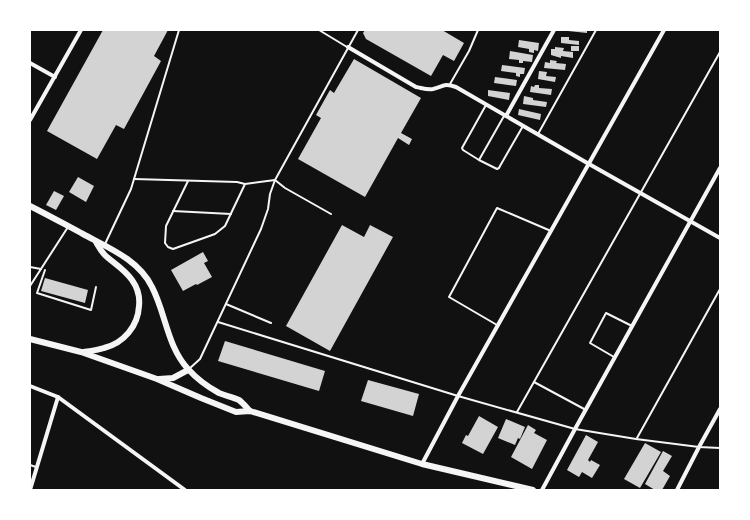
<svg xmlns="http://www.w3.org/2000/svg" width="750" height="520" font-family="Figtree,sans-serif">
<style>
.building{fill:#d3d3d3}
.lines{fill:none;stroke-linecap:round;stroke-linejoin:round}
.service{stroke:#f5f5f5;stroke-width:2}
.minor{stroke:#f5f5f5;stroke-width:4}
.primary{stroke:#f5f5f5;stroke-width:6}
</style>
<rect width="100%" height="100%" fill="#111"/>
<g class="building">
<path d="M103,30H168L154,56L161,61L124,129L116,125L97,159L47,131Z"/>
<path d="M365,30H442L464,43L454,61L443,55L431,76L366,39L363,33Z"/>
<path d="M568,30H587V33L568,31Z"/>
<path d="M561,37H569V40L579,41V45L561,43Z"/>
<path d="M519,40L539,43L538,51L534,50V53L529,52V49L518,47Z"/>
<rect x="571" y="46" width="8" height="5"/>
<path d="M555,47L564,48L563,51L573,52V58L561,56V58L551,55V49H555Z"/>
<path d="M510,51L533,55L532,62L523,61V63H519V60L509,59Z"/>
<path d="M354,59L421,98L401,133L412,139L409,145L398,138L365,197L298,159L321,118L316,115L330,90L334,93Z"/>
<path d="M550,60L557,61L556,63L566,64L565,70L544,68L545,62L550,63Z"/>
<path d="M502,65L525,68L524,74H520V77L516,76V73L501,71Z"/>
<path d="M539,71L547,72L546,76L556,77L555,82L538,79Z"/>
<path d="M495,77L517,80L516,86L494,83Z"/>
<path d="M535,85H539V88L552,89L551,95L530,92L531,86L534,87Z"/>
<path d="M488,90L510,93L509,100L488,96Z"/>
<path d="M524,96L533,98V100L547,102L546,107L523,104Z"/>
<path d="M519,109L541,114L540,120L518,115Z"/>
<path d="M78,177L94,186L86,202L69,192Z"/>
<path d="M54,191L64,196L56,210L46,205Z"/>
<path d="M342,225L364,237L370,225L393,237L330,351L286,326Z"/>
<path d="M203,252L208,261L204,263L212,277L197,285L196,284L183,291L171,270Z"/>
<path d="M45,278L88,290L85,303L41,291Z"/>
<path d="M225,341L325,371L319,391L218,361Z"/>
<path d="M368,380L419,394L413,416L361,401Z"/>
<path d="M479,416L498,427L483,454L462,443L466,435L468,436Z"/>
<path d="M506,419L525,427L520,439L518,438L515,445L498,438Z"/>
<path d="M528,425L536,430L534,433L547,440L532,469L511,457Z"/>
<path d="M586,435L598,442L588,460L590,462L591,460L600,465L592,478L582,472L579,477L567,470Z"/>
<path d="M645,443L661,452L640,488L624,479Z"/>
<path d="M663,451L672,456L663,471L670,476L662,490H655L645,484Z"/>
</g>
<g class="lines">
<g class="service">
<path d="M319,30L347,47"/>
<path d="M450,84L469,51L478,30"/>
<path d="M504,116L479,160L497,169L499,168L500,166L523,126"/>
<path d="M538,134L596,30"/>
<path d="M479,160L463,150L462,148L486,105"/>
<path d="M134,179L237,182L245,184L275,180L285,188L331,214"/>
<path d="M188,181L166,226L165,243L168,247L173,249L215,234L225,226L245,184"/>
<path d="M173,211L231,214"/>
<path d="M105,244L131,189L179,30"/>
<path d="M30,267L41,269"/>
<path d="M45,270L37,293L91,310L96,287"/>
<path d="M30,286L68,227"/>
<path d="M226,304L271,323"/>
<path d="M218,322L458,396L575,429L636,439L699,447L720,448"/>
<path d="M497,325L449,297L497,208L551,231"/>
<path d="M614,357L590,343L606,313L632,326"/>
<path d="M189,369L200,359L261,229L268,209L270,194L275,180L358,30"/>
<path d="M534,382L586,410"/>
<path d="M517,412L720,52"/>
<path d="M637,438L720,289"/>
<path d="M30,465L36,467"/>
</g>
<g class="minor">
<path d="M348,47L416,87C422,88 427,90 433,89C444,86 444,83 456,87L589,164L720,238"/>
<path d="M30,63L55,77"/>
<path d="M506,116L554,30"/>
<path d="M30,120L81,30"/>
<path d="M30,386L58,397L185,490"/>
<path d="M422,464L458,396L664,30"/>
<path d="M30,490L58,397"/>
<path d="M542,490L575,429L720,168"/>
<path d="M677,490L699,447L720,409"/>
</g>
<g class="primary">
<path d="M30,206C48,215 66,225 83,234C109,248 139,260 152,287C166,314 167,346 188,369C197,379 208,387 219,393C226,396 233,397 239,400C243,403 247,408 250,411"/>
<path d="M30,339L81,352L157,379L201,398L236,412L250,411L422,464L533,490"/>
<path d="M83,352C90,351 98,350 104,348C124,343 138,326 139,306C140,297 137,287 132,280C125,270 115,264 107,257C102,253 99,247 96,242"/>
<path d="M159,379L173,378L188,370"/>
</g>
</g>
<rect width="750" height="520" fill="none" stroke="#ffffff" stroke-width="62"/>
</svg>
